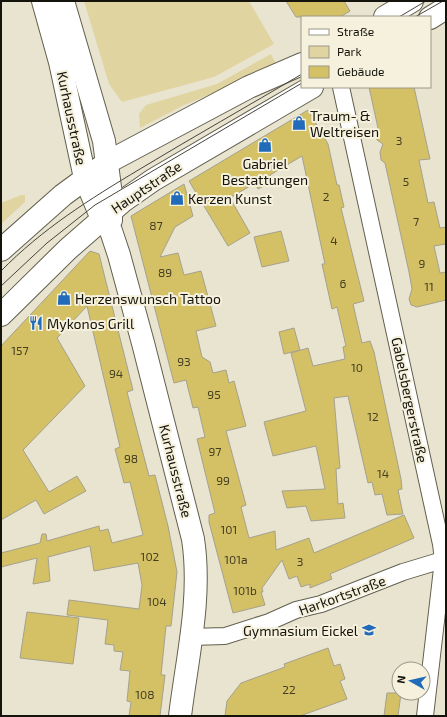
<svg xmlns="http://www.w3.org/2000/svg" width="447" height="717" font-family="'Exo 2',sans-serif">
<style>
.green{fill:#e0d4a1}
.building{fill:#d4c065;stroke:#a5a18e}
.lines{fill:none;stroke-linecap:round;stroke-linejoin:round}
.street-casing{stroke:#625f4e;stroke-width:18}
.secondary-casing{stroke:#625f4e;stroke-width:24}
.street{stroke:#fff;stroke-width:16}
.secondary{stroke:#fff;stroke-width:22}
.tram{stroke:#47453b;stroke-width:1}
.labels{text-anchor:middle;dominant-baseline:central;stroke-width:4;stroke-linejoin:round;paint-order:stroke}
.number-label{font-size:12px;fill:#443e22}
.poi-label{font-size:14px;fill:#14130c;stroke:#f5f1dd;text-anchor:start}
.street-label{font-size:14px;fill:#14130c;stroke:#f5f1dd}
</style>
<rect width="100%" height="100%" fill="#e8e4d0"/>
<g class="green">
<path d="M84,1H249L274,44L214,77L122,102L109,84Z"/>
<path d="M271,54L277,66L182,106L140,128L139,114L146,105L217,84Z"/>
<path d="M21,195H25V202L1,224V203Z"/>
</g>
<g class="building">
<path d="M286,1H344L350,11L340,17H296Z"/>
<path d="M369,87H414L430,159L419,160L428,203L434,202L440,228L446,227V244L434,246L440,273L446,272V300L417,307L411,305L409,299L412,289L409,272L385,163L381,160L380,152L383,144L377,140L376,132L378,128Z"/>
<path d="M308,110L328,144L337,185H339L344,207L341,208L364,301L353,304L362,343L370,341L374,352L401,479L402,489L398,490L403,514L387,515L382,494L375,495L372,482L368,483L348,396L334,398L340,468L336,469L338,504L343,503L345,518L311,521L306,506L287,508L282,491L325,489L316,446L273,456L264,422L306,411L291,353L308,348L313,366L345,359L343,347L346,346L337,307L332,309L322,264H325L302,156L270,175L273,181L258,189L255,183L230,198L250,233L228,246L189,181Z"/>
<path d="M184,184L193,216L175,227L160,257L178,253L184,275L201,271L216,326L196,331L202,357L210,362L213,373L226,370L229,383L234,381L246,426L226,431L246,505L241,507L249,538L275,531L276,550L309,538L314,553L404,515L414,538L330,574L332,579L310,588V584L301,587L297,576L289,579L282,560L262,588L263,592H261L265,605L233,613L209,522V515L215,513L197,439L205,437L198,407L193,408L186,380L174,383L131,216Z"/>
<path d="M281,231L289,261L262,267L254,237Z"/>
<path d="M90,251L99,254L133,390L127,392L149,476L155,475L168,526L177,572L171,626H166L161,675H165L160,716H129L131,702L127,701L130,671L120,670L123,652L114,651V645L105,644L108,620L67,615L69,600L139,609L142,585L138,563L94,571L90,546L48,557L50,581L33,584L37,558L1,567V553L40,543L42,534H46L47,541L99,526L100,531L108,529L112,543L143,535L130,482L124,483L115,449L120,447L87,306L57,338L85,386L23,450L49,492L77,476L86,491L44,514L36,500L1,520V346Z"/>
<path d="M294,328L300,350L284,354L279,332Z"/>
<path d="M27,612L79,618L73,664L20,658Z"/>
<path d="M328,648L334,666L340,664L345,679L340,681L347,699L300,716H225L227,701L241,683L285,667L284,664Z"/>
<path d="M387,693H401L398,716H384Z"/>
</g>
<g class="lines">
<defs>
<g id="street">
<path d="M341,87L441,544L443,560L425,716"/>
<path d="M190,637L225,636L269,622L296,610L321,604L403,572L446,559"/>
</g>
<g id="secondary">
<path d="M43,1L60,62L85,178L102,219L111,231L119,255L143,343L193,539C202,598 187,658 180,716"/>
<path d="M63,1L104,141L111,195V220"/>
<path d="M385,17L412,1"/>
<path d="M430,18L446,8"/>
<path d="M1,250L63,195L108,162L249,87L302,64"/>
<path d="M1,315L68,249L123,201L153,180L312,87"/>
</g>
</defs>
<use href="#street" class="street-casing"/>
<use href="#secondary" class="secondary-casing"/>
<use href="#street" class="street"/>
<use href="#secondary" class="secondary"/>
<g class="tram">
<path d="M399,17L426,1"/>
<path d="M415,17L443,1"/>
<path d="M1,271C42,229 90,199 140,169C193,137 248,106 302,74"/>
<path d="M1,286L47,243L95,205L302,83"/>
</g>
</g>
<defs>
<symbol id="shop-bare" viewBox="-9 -9 18 18"><path d="M-5-2.5h2.3a2.7 3.5 0 0 1 5.4 0H5L5.5 6h-11ZM-1.5-2.5h3a1.5 2.3 0 0 0-3 0Z" fill="#216bba" stroke="#f5f1dd" stroke-width="2.5" paint-order="stroke"/></symbol>
<symbol id="restaurant-bare" viewBox="-9 -9 18 18"><path d="M-5-6h1v4h1v-4h1v4h1v-4h1v5L-1.5 .5V6h-2V.5L-5-1ZM5-6V6H3V1.5H1.5Q1.5-4 5-6Z" fill="#216bba" stroke="#f5f1dd" stroke-width="2.5" paint-order="stroke"/></symbol>
<symbol id="school-bare" viewBox="-9 -9 18 18"><path d="M0-5L7-2L0 1L-7-2ZM-4 1L0 2.5L4 1V4Q0 6-4 4Z" fill="#216bba" stroke="#f5f1dd" stroke-width="2.5" paint-order="stroke"/></symbol>
</defs>
<g fill-rule="evenodd">
<use href="#shop-bare" x="289" y="113" width="20" height="20"/>
<use href="#shop-bare" x="255" y="135" width="20" height="20"/>
<use href="#shop-bare" x="167" y="188" width="20" height="20"/>
<use href="#shop-bare" x="54" y="288" width="20" height="20"/>
<use href="#restaurant-bare" x="26" y="313" width="20" height="20"/>
<use href="#school-bare" x="359" y="620" width="20" height="20"/>
</g>
<g class="labels">
<g class="number-label">
<text x="399" y="140">3</text>
<text x="406" y="181">5</text>
<text x="326" y="196">2</text>
<text x="416" y="221">7</text>
<text x="156" y="225">87</text>
<text x="334" y="240">4</text>
<text x="422" y="263">9</text>
<text x="165" y="272">89</text>
<text x="343" y="283">6</text>
<text x="429" y="286">11</text>
<text x="20" y="350">157</text>
<text x="184" y="361">93</text>
<text x="357" y="367">10</text>
<text x="116" y="373">94</text>
<text x="214" y="394">95</text>
<text x="373" y="416">12</text>
<text x="215" y="451">97</text>
<text x="131" y="458">98</text>
<text x="383" y="473">14</text>
<text x="223" y="480">99</text>
<text x="229" y="529">101</text>
<text x="150" y="556">102</text>
<text x="236" y="559">101a</text>
<text x="300" y="561">3</text>
<text x="245" y="590">101b</text>
<text x="157" y="601">104</text>
<text x="289" y="689">22</text>
<text x="145" y="694">108</text>
</g>
<g class="poi-label">
<text x="310" y="115">Traum- &amp;<tspan x="310" dy="16">Weltreisen</tspan></text>
<text x="265" y="163" text-anchor="middle">Gabriel<tspan x="265" dy="16">Bestattungen</tspan></text>
<text x="188" y="198">Kerzen Kunst</text>
<text x="75" y="298">Herzenswunsch Tattoo</text>
<text x="47" y="323">Mykonos Grill</text>
<text x="358" y="630" text-anchor="end">Gymnasium Eickel</text>
</g>
<g class="street-label">
<text transform="translate(72 118) rotate(78)">Kurhausstraße</text>
<text transform="translate(146 187) rotate(-34)">Hauptstraße</text>
<text transform="translate(410 400) rotate(78)">Gabelsbergerstraße</text>
<text transform="translate(176 471) rotate(76)">Kurhausstraße</text>
<text transform="translate(342 595) rotate(-20)">Harkortstraße</text>
</g>
</g>
<rect width="447" height="717" fill="none" stroke="#14130c" stroke-width="4"/>
<rect x="301" y="16" width="130" height="72" fill="#f5f1dd" stroke="#9b9889"/>
<rect x="309" y="29" width="20" height="6" fill="#ffffff" stroke="#9b9889"/>
<text x="337" y="36" font-size="12" fill="#14130c">Straße</text>
<rect x="309" y="46" width="20" height="12" fill="#e0d4a1" stroke="#9b9889"/>
<text x="337" y="56" font-size="12" fill="#14130c">Park</text>
<rect x="309" y="66" width="20" height="12" fill="#d4c065" stroke="#9b9889"/>
<text x="337" y="76" font-size="12" fill="#14130c">Gebäude</text>
<g transform="translate(411 681) rotate(278)"><circle r="19" fill="#f5f1dd" stroke="#9b9889"/>
<path d="M0-3L7 15L0 10L-7 15Z" fill="#216bba"/>
<text y="-6" font-size="11" font-weight="bold" text-anchor="middle" fill="#14130c">N</text>
</g>
</svg>
